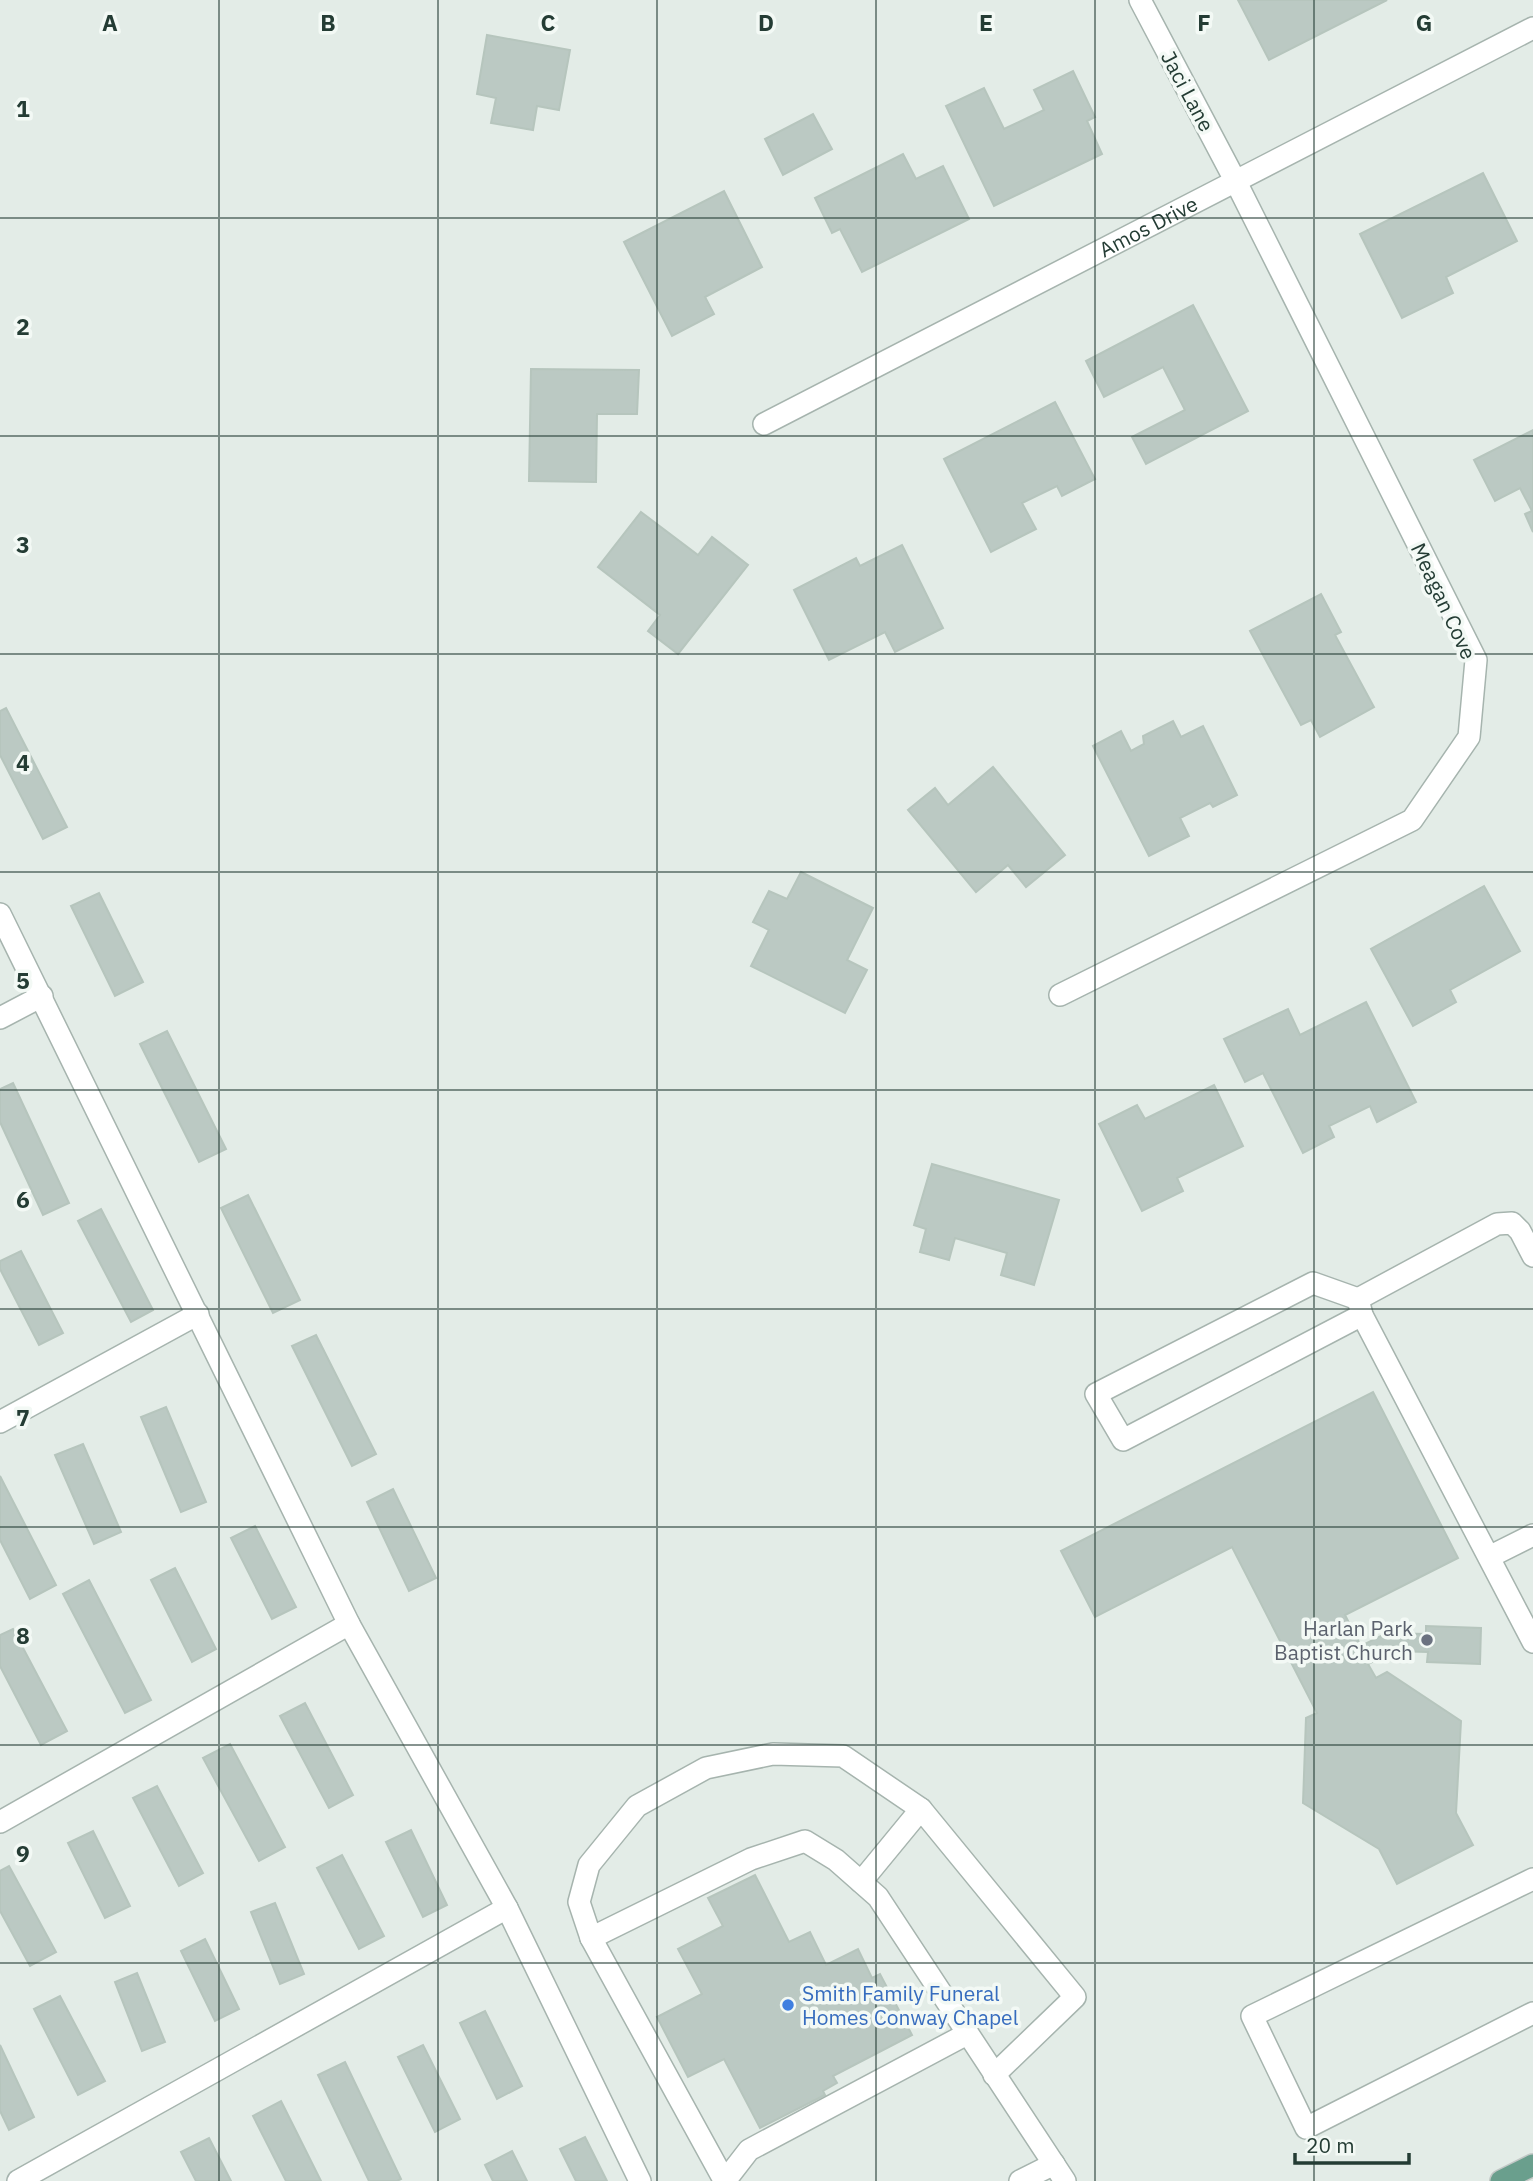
<svg xmlns="http://www.w3.org/2000/svg" width="1533" height="2181" font-family="'IBM Plex Sans',sans-serif">
<style>
.building{fill:#bbc9c3;stroke:#b6c5bd;stroke-width:2}
.lines{fill:none;stroke-linecap:round;stroke-linejoin:round}
.minor-casing{stroke:#a6b4ae;stroke-width:24}
.major-casing{stroke:#c2c8c6;stroke-width:24}
.minor{stroke:#fff;stroke-width:21}
.major{stroke:#6a9f8d;stroke-width:21}
.grid{fill:none;stroke:#243c34;stroke-width:2;stroke-opacity:0.55}
.worship-dot{fill:#6b7280;stroke:#f3f9f5;stroke-width:2.5}
.shop-dot{fill:#3f7fe0;stroke:#f3f9f5;stroke-width:2.5}
.labels{text-anchor:middle;dominant-baseline:central;stroke-width:7;stroke-linejoin:round;paint-order:stroke}
.street-label{font-size:21px;fill:#243c34;stroke:#f3f9f5}
.worship-label{font-size:21px;fill:#5b616d;stroke:#f3f9f5;text-anchor:end}
.shop-label{font-size:21px;fill:#366cbe;stroke:#f3f9f5;text-anchor:start}
.grid-label{font-size:23px;text-anchor:middle;font-weight:bold;fill:#243c34;stroke:#f3f9f5;stroke-width:7;stroke-linejoin:round;paint-order:stroke}
</style>
<rect width="100%" height="100%" fill="#e3ece7"/>
<g class="building">
<path d="M1238,0H1387L1269,60Z"/>
<path d="M487,35L570,50L559,110L537,106L533,130L491,123L496,98L477,94Z"/>
<path d="M1073,71L1095,117L1087,121L1102,154L994,206L946,106L984,88L1004,129L1044,110L1034,90Z"/>
<path d="M813,114L832,149L783,175L765,139Z"/>
<path d="M903,154L916,179L943,166L969,219L862,272L840,229L832,233L815,198Z"/>
<path d="M1483,173L1517,241L1446,277L1453,293L1402,318L1360,234Z"/>
<path d="M724,191L762,267L705,297L714,314L672,336L624,242Z"/>
<path d="M1193,305L1248,411L1146,464L1132,437L1185,410L1163,367L1104,397L1086,361Z"/>
<path d="M531,369L639,370L637,414H597L596,482L529,481Z"/>
<path d="M1055,402L1095,479L1062,496L1057,486L1022,503L1036,529L991,552L944,459Z"/>
<path d="M1533,430V532L1525,514L1532,511L1520,488L1495,501L1474,460Z"/>
<path d="M641,512L698,555L712,537L748,565L678,654L648,631L660,615L598,567Z"/>
<path d="M902,545L943,628L895,652L885,632L829,660L794,590L856,558L860,566Z"/>
<path d="M1321,594L1341,632L1335,635L1374,707L1320,737L1311,720L1301,725L1250,631Z"/>
<path d="M6,708L67,827L43,839L0,755V711Z"/>
<path d="M1173,721L1181,737L1203,726L1237,795L1213,807L1210,803L1180,818L1189,836L1149,856L1093,746L1121,731L1131,751L1144,744L1143,736Z"/>
<path d="M993,767L1065,855L1026,887L1008,865L976,892L908,810L935,788L948,805Z"/>
<path d="M801,872L873,908L847,960L867,970L845,1013L751,966L769,930L753,922L769,891L787,899Z"/>
<path d="M1484,886L1520,951L1450,990L1456,1002L1413,1026L1371,949Z"/>
<path d="M99,893L143,982L115,996L71,906Z"/>
<path d="M1366,1002L1416,1102L1377,1122L1370,1106L1329,1126L1334,1137L1303,1153L1263,1073L1245,1082L1224,1039L1288,1009L1300,1035Z"/>
<path d="M167,1031L226,1149L199,1162L140,1044Z"/>
<path d="M13,1083L69,1203L43,1215L0,1122V1089Z"/>
<path d="M1214,1085L1243,1146L1177,1178L1183,1191L1142,1211L1099,1124L1137,1105L1145,1119Z"/>
<path d="M932,1164L1059,1200L1034,1285L1001,1275L1007,1253L955,1238L949,1260L920,1252L926,1229L914,1225Z"/>
<path d="M248,1195L300,1300L273,1313L221,1208Z"/>
<path d="M101,1209L153,1310L131,1322L78,1221Z"/>
<path d="M21,1251L63,1333L39,1345L0,1269V1261Z"/>
<path d="M316,1335L376,1454L352,1466L292,1346Z"/>
<path d="M1373,1392L1458,1558L1345,1615L1361,1646L1387,1633L1426,1634V1626L1481,1628L1480,1664L1427,1662L1428,1652L1393,1651L1368,1664L1376,1678L1387,1672L1461,1721L1456,1813L1473,1845L1397,1884L1379,1849L1303,1803L1306,1718L1317,1713L1232,1547L1095,1617L1061,1551Z"/>
<path d="M166,1407L206,1502L181,1512L141,1417Z"/>
<path d="M83,1444L121,1532L94,1544L55,1455Z"/>
<path d="M0,1476L56,1585L30,1599L0,1540Z"/>
<path d="M393,1489L436,1578L409,1591L367,1502Z"/>
<path d="M255,1526L296,1607L272,1619L231,1538Z"/>
<path d="M175,1568L216,1649L192,1662L151,1580Z"/>
<path d="M89,1580L151,1700L125,1713L63,1594Z"/>
<path d="M13,1629L67,1731L41,1745L0,1666V1635Z"/>
<path d="M305,1703L353,1795L329,1808L280,1716Z"/>
<path d="M230,1744L285,1847L259,1861L203,1758Z"/>
<path d="M157,1786L203,1873L179,1886L133,1798Z"/>
<path d="M411,1830L447,1905L423,1917L386,1842Z"/>
<path d="M93,1831L130,1906L105,1918L68,1843Z"/>
<path d="M342,1855L384,1936L359,1949L317,1868Z"/>
<path d="M9,1866L56,1952L30,1966L0,1911V1871Z"/>
<path d="M755,1875L789,1942L810,1932L826,1965L858,1949L872,1978L880,1974L912,2035L833,2076L837,2083L823,2091L825,2095L760,2128L724,2059L688,2077L657,2017L702,1994L678,1949L723,1926L708,1898Z"/>
<path d="M275,1903L304,1974L280,1984L251,1912Z"/>
<path d="M205,1939L239,2009L215,2021L181,1951Z"/>
<path d="M137,1973L165,2042L142,2051L115,1982Z"/>
<path d="M60,1996L105,2081L78,2095L34,2009Z"/>
<path d="M485,2011L522,2086L497,2099L460,2023Z"/>
<path d="M0,2045L34,2117L9,2130L0,2111Z"/>
<path d="M423,2045L460,2119L435,2132L398,2057Z"/>
<path d="M345,2062L401,2179L397,2181H369L318,2075Z"/>
<path d="M281,2101L321,2181H286L253,2116Z"/>
<path d="M585,2137L607,2181H576L560,2149Z"/>
<path d="M209,2138L231,2181H196L181,2152Z"/>
<path d="M512,2151L527,2181H493L485,2165Z"/>
</g>
<g class="lines">
<defs>
<g id="minor">
<path id="s1" d="M764,424L1533,28"/>
<path d="M0,914L349,1624L507,1908L640,2181"/>
<path d="M1060,995L1412,820L1469,737L1476,660L1236,182L1140,0"/>
<path d="M0,1018L42,996"/>
<path d="M1533,1256L1520,1231L1512,1223L1497,1224L1358,1299L1362,1315L1533,1642"/>
<path d="M1358,1299L1313,1283L1096,1394L1123,1440L1362,1315"/>
<path d="M0,1422L198,1314"/>
<path d="M1489,1557L1533,1535"/>
<path d="M0,1822L349,1624"/>
<path d="M1533,1879L1252,2016L1306,2128L1533,2013"/>
<path d="M861,1882L921,1809"/>
<path d="M591,1938L751,1859L805,1841L836,1860L878,1897L1065,2181"/>
<path d="M724,2180L591,1938L579,1902L589,1865L637,1806L706,1768L773,1754L843,1756L921,1809L1075,1997L994,2075"/>
<path d="M18,2181L507,1908"/>
<path d="M725,2181L749,2150L967,2034"/>
<path d="M1020,2181L1054,2164"/>
</g>
<path id="major" d="M1501,2181L1533,2165"/>
</defs>
<use href="#minor" class="minor-casing"/>
<use href="#major" class="major-casing"/>
<use href="#minor" class="minor"/>
<use href="#major" class="major"/>
</g>
<path class="grid" d="M219,0V2181M438,0V2181M657,0V2181M876,0V2181M1095,0V2181M1314,0V2181M0,218H1533M0,436H1533M0,654H1533M0,872H1533M0,1090H1533M0,1309H1533M0,1527H1533M0,1745H1533M0,1963H1533"/>
<circle class="worship-dot" cx="1427" cy="1640" r="7"/>
<circle class="shop-dot" cx="788" cy="2005" r="7"/>
<g class="labels">
<g class="street-label">
<text transform="translate(1188 91) rotate(62)">Jaci Lane</text>
<text stroke="none"><textPath href="#s1" startOffset="432">Amos Drive</textPath></text>
<text transform="translate(1444 601) rotate(65)">Meagan Cove</text>
</g>
<g class="worship-label">
<text x="1413" y="1628">Harlan Park<tspan x="1413" dy="24">Baptist Church</tspan></text>
</g>
<g class="shop-label">
<text x="802" y="1993">Smith Family Funeral<tspan x="802" dy="24">Homes Conway Chapel</tspan></text>
</g>
</g>
<g class="grid-label">
<text x="110" y="31">A</text>
<text x="328" y="31">B</text>
<text x="548" y="31">C</text>
<text x="766" y="31">D</text>
<text x="986" y="31">E</text>
<text x="1204" y="31">F</text>
<text x="1424" y="31">G</text>
<text x="23" y="117">1</text>
<text x="23" y="335">2</text>
<text x="23" y="553">3</text>
<text x="23" y="771">4</text>
<text x="23" y="989">5</text>
<text x="23" y="1208">6</text>
<text x="23" y="1426">7</text>
<text x="23" y="1644">8</text>
<text x="23" y="1862">9</text>
</g>
<path d="M1295 2153v10h114v-10" fill="none" stroke="#243c34" stroke-width="3.5"/>
<text x="1306" y="2153" font-size="21" fill="#243c34" stroke="#f3f9f5" stroke-width="5" paint-order="stroke">20 m</text>
</svg>
